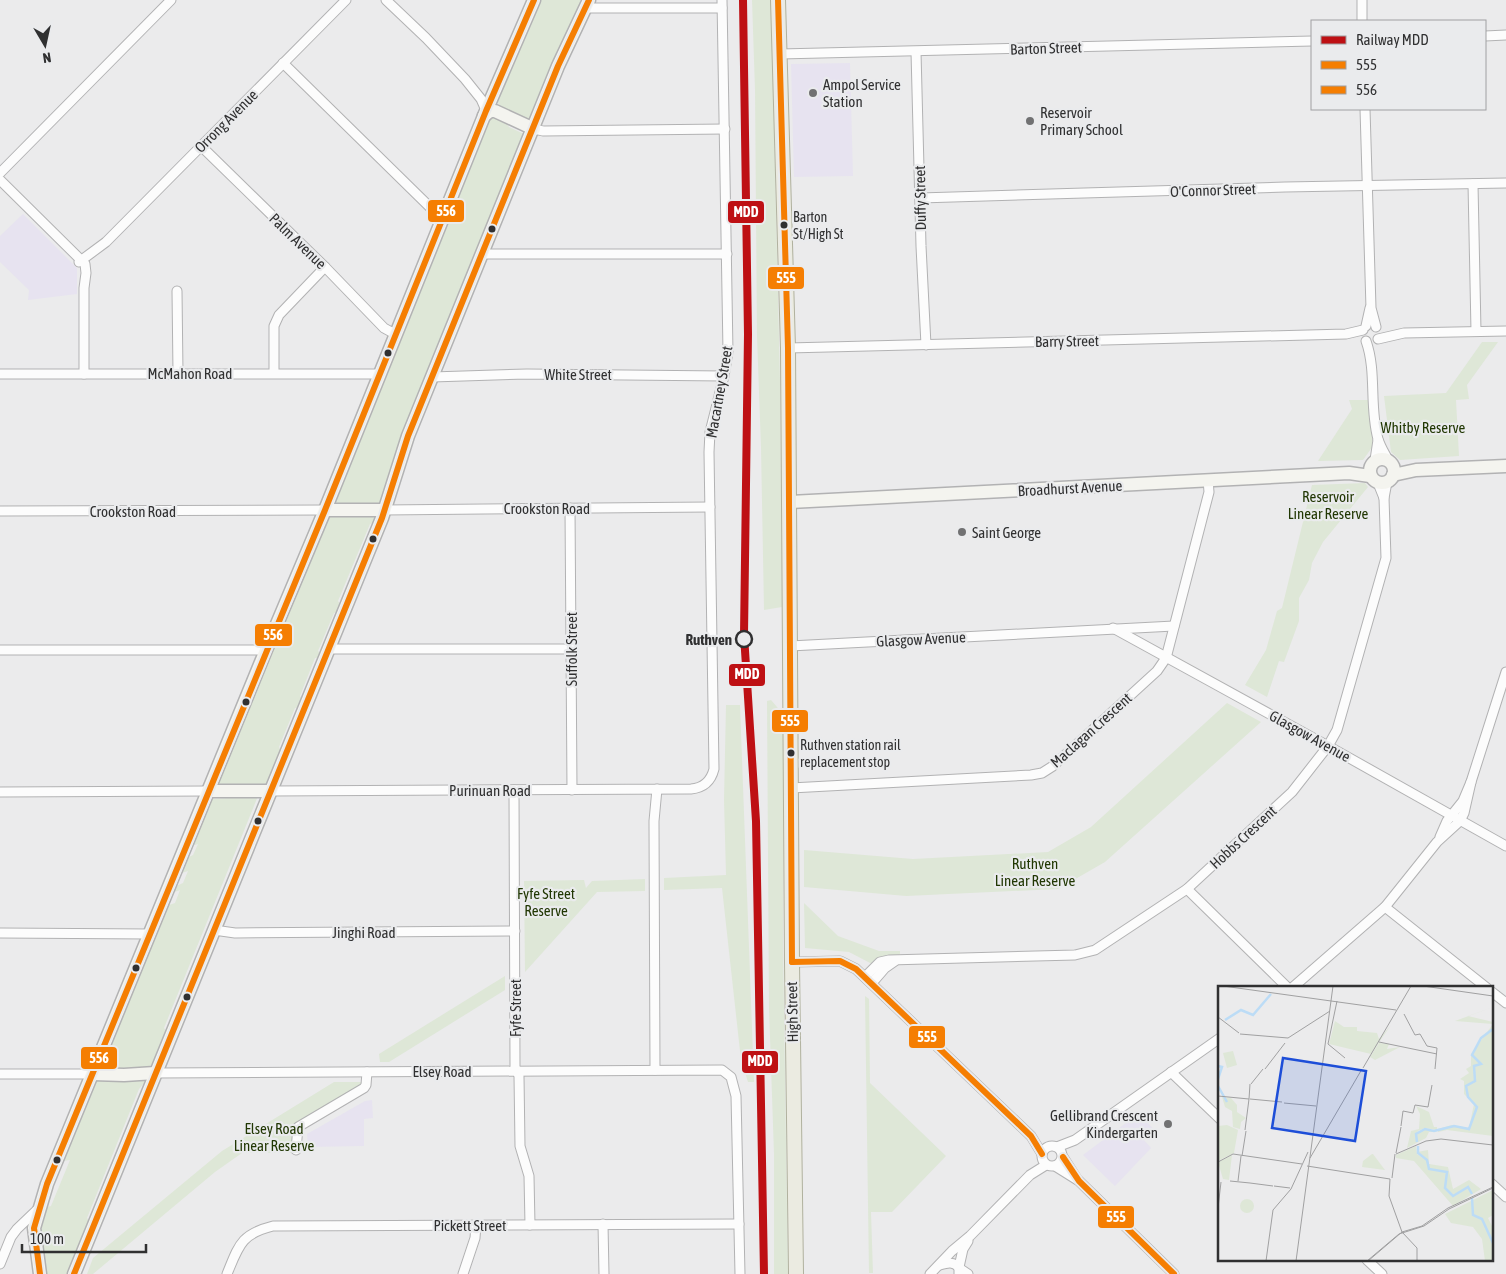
<svg xmlns="http://www.w3.org/2000/svg" width="1506" height="1274" font-family="'Asap Condensed',sans-serif">
<style>
.commercial{fill:#e7e3f0}
.green{fill:#dee7d7}
.lines{fill:none;stroke-linecap:round;stroke-linejoin:round}
.street-casing{stroke:#b2b2b3;stroke-width:11}
.secondary-casing{stroke:#b2b2b3;stroke-width:15}
.primary-casing{stroke:#b0b19e;stroke-width:16}
.street{stroke:#fcfcfc;stroke-width:9}
.secondary{stroke:#f4f4ef;stroke-width:12}
.primary{stroke:#ebebe1;stroke-width:14}
.bus-1-casing{stroke:#eaebed;stroke-width:10}
.bus-2-casing{stroke:#eaebed;stroke-width:10}
.bus-1{stroke:#f57e02;stroke-width:6}
.bus-2{stroke:#f57e02;stroke-width:6}
.rail-1-casing{stroke:#eaebed;stroke-width:11}
.rail-1{stroke:#be1014;stroke-width:8}
.poi-dot{fill:#717172;stroke:#eaebed;stroke-width:2}
.bus-dot{fill:#303031;stroke:#eaebed;stroke-width:2}
.stop-dot{fill:#eaebed;stroke:#303031;stroke-width:2.5}
.labels{text-anchor:middle;dominant-baseline:central;stroke-width:4.5;stroke-linejoin:round;paint-order:stroke}
.bus-label{font-size:14px;fill:#303031;stroke:#eaebed;text-anchor:start}
.street-label{font-size:15px;fill:#303031;stroke:#eaebed}
.poi-label{font-size:15px;fill:#303031;stroke:#eaebed;text-anchor:start}
.park-label{font-size:15px;fill:#213703;stroke:#eaebed}
.stop-label{font-size:15px;font-weight:bold;fill:#303031;stroke:#eaebed;text-anchor:end}
.inset-river{fill:none;stroke:#bcdcf6;stroke-width:2.5}
.inset-road{fill:none;stroke:#a0a0a1;stroke-width:1}
.view{fill:#1d4ed8;fill-opacity:0.15;stroke:#1d4ed8;stroke-width:2.5}
.inset-edge{fill:none;stroke:#303031;stroke-width:2.5}
.line-badge{stroke:#eaebed;stroke-width:2}
.badge-label{font-size:14px;text-anchor:middle;font-weight:bold;fill:#fff}
</style>
<rect width="100%" height="100%" fill="#ebebec"/>
<g class="commercial">
<path d="M850,63L853,176L794,177L791,64Z"/>
<path d="M23,214L77,268V294L28,300L29,290L0,262V236Z"/>
<path d="M372,1100L373,1118L364,1119V1146L308,1147L307,1134L365,1101Z"/>
<path d="M1138,1114L1159,1134L1154,1139L1149,1134L1143,1139L1151,1148L1115,1186L1083,1155Z"/>
</g>
<g class="green">
<path d="M537,0H581L531,122L504,110L496,101Z"/>
<path d="M752,0H771L780,380L782,607L764,610L761,448L757,336L755,90Z"/>
<path d="M490,115L502,118L509,127L524,134L382,501L380,504L339,505L333,502Z"/>
<path d="M1482,342H1498L1467,385L1469,399L1456,400L1459,456L1400,460L1391,452L1384,396L1446,393Z"/>
<path d="M1349,400H1369L1373,446L1363,460L1318,461L1352,409Z"/>
<path d="M1365,483L1368,487L1323,542L1312,563L1309,580L1299,598V621L1284,662L1279,661L1267,697L1245,685L1266,650L1277,611L1282,608L1312,485Z"/>
<path d="M339,514L373,515L376,518L375,522L370,524L338,601L341,605L338,612L334,613L318,651L321,654L319,658H315L300,696L302,699L300,707L295,708L279,747L281,751L268,784L265,785H221L218,782L325,517Z"/>
<path d="M771,700L783,714V942L788,1274H774V1154L769,1008L767,701Z"/>
<path d="M1227,703L1261,722L1105,862L1058,889L906,896L804,887V850L913,859L1048,852L1091,827Z"/>
<path d="M726,705H740L754,1082H748L741,1060L722,888L664,890V878L726,875L724,800Z"/>
<path d="M258,796L164,1028L167,1032C157,1056 158,1072 127,1070C120,1070 111,1070 104,1068L102,1064L166,906L175,903L180,890L172,893L174,887L183,883L188,871L179,874L185,859L193,855L198,844L191,846L211,799Z"/>
<path d="M645,879V891L597,892L525,972L524,881L584,880L586,888L592,881Z"/>
<path d="M804,903L838,936L879,951H900V954L888,957L872,964L849,952L805,948Z"/>
<path d="M505,976V990L389,1062H380L379,1054Z"/>
<path d="M865,996L869,999L870,1083L946,1156L892,1212H871L873,1273H869Z"/>
<path d="M96,1079H146V1081L139,1089L87,1218L90,1222L69,1274H44L38,1245L43,1208L51,1206L70,1160L62,1161Z"/>
<path d="M334,1082H362L357,1088L297,1122L292,1134V1153H242L215,1172L93,1274H87L93,1258L222,1151Z"/>
</g>
<g class="lines">
<defs>
<g id="street">
<path d="M386,0L426,38L465,79L481,99L485,108L484,113"/>
<path d="M585,8H722"/>
<path d="M1362,21V0"/>
<path d="M1485,36L1506,35"/>
<path d="M916,52L921,246L926,345"/>
<path d="M780,54L1312,41"/>
<path d="M283,63L442,219"/>
<path d="M1365,109L1371,308L1376,327"/>
<path d="M534,129L543,131L725,129"/>
<path d="M201,146L325,267L384,328L395,334"/>
<path d="M0,173L171,0"/>
<path d="M0,180L85,264L86,273L84,288V374"/>
<path d="M1473,184L1476,331"/>
<path d="M920,198L1285,187L1506,183"/>
<path d="M482,254H727"/>
<path d="M79,262L106,242L346,0"/>
<path d="M177,291L178,373"/>
<path d="M1366,326L1370,308"/>
<path d="M1378,339L1404,333L1506,331"/>
<path d="M1366,341C1377,372 1369,407 1378,439C1380,446 1385,454 1388,460"/>
<path d="M788,348L1346,334L1363,330"/>
<path d="M274,373V326L279,315L325,267"/>
<path d="M0,374H379"/>
<path d="M432,377L527,374L724,376"/>
<path d="M1375,460L1378,440"/>
<path d="M1378,483L1384,498"/>
<path d="M570,508L572,790"/>
<path d="M384,510L710,507"/>
<path d="M0,511L325,510"/>
<path d="M1113,628L1328,746L1506,846"/>
<path d="M790,646L1174,626"/>
<path d="M328,649H570"/>
<path d="M0,650H266"/>
<path d="M791,788L1031,775L1042,773L1053,766L1157,671L1166,658L1209,492L1208,480"/>
<path d="M514,790L515,1067L519,1076L520,1146L529,1176L530,1225"/>
<path d="M270,791L691,789C703,788 711,781 714,769L709,452L710,432L724,376L728,352L722,0"/>
<path d="M0,792L208,791"/>
<path d="M1440,837L1447,821L1463,801L1471,782L1506,672"/>
<path d="M1187,889L1288,988"/>
<path d="M1385,907L1487,988"/>
<path d="M214,930L235,933L515,931"/>
<path d="M0,933L150,934"/>
<path d="M792,962L840,961L856,969L1031,1136L1042,1154"/>
<path d="M865,977L880,962L889,960L1075,955L1095,950L1187,889L1292,792L1328,746L1337,730L1386,558L1384,498L1387,482"/>
<path d="M872,983L885,968L895,961"/>
<path d="M1292,988L1385,907L1437,842L1460,821L1464,813L1471,782"/>
<path d="M1492,992L1506,1003"/>
<path d="M655,1070L654,821L657,789"/>
<path d="M1171,1072L1220,1119"/>
<path d="M155,1073L722,1070L731,1077L736,1096L740,1274"/>
<path d="M0,1074H93"/>
<circle cx="1052" cy="1156" r="10"/>
<path d="M1057,1147L1075,1140L1220,1038"/>
<path d="M296,1150L298,1127L364,1088L366,1085L367,1072"/>
<path d="M1063,1157L1077,1179"/>
<path d="M1055,1166L1079,1181L1174,1274"/>
<path d="M1492,1184L1506,1197"/>
<path d="M603,1224L604,1274"/>
<path d="M1367,1260L1382,1274"/>
<path d="M0,1264L11,1237L17,1229L39,1208"/>
<path d="M940,1265C947,1263 954,1261 959,1268V1274"/>
<path d="M959,1267L963,1249L968,1241"/>
<path d="M959,1268L968,1274"/>
<path d="M227,1274C239,1245 241,1234 273,1226L739,1224"/>
<path d="M463,1274L475,1238L476,1225"/>
<path d="M930,1274L952,1251L970,1236L1030,1175L1046,1165"/>
</g>
<g id="secondary">
<path d="M484,116L490,111H495L534,129"/>
<circle cx="1382" cy="471" r="12"/>
<path d="M1393,475L1416,470L1506,466"/>
<path d="M790,502L1349,473L1370,476"/>
<path d="M325,510H384"/>
<path d="M208,791H270"/>
<path d="M93,1074L124,1075L155,1073"/>
<path d="M40,1274L34,1228L47,1184L266,650L325,510L486,111L534,0"/>
<path d="M74,1274L382,518L408,436L558,66L589,0"/>
</g>
<path id="primary" d="M778,0L788,348L792,962L796,1274"/>
</defs>
<use href="#street" class="street-casing"/>
<use href="#secondary" class="secondary-casing"/>
<use href="#primary" class="primary-casing"/>
<use href="#street" class="street"/>
<use href="#secondary" class="secondary"/>
<use href="#primary" class="primary"/>
<defs>
<g id="bus-1">
<path d="M778,0L788,348L792,962"/>
<path d="M792,962L840,961L856,969L1031,1136L1042,1154"/>
<path d="M1063,1157L1079,1181L1174,1274"/>
</g>
<g id="bus-2">
<path d="M40,1274L34,1228L47,1184L325,510L486,111L534,0"/>
<path d="M74,1274L382,518L408,436L558,66L589,0"/>
</g>
</defs>
<use href="#bus-1" class="bus-1-casing"/>
<use href="#bus-2" class="bus-2-casing"/>
<use href="#bus-1" class="bus-1"/>
<use href="#bus-2" class="bus-2"/>
<defs>
<path id="rail-1" d="M743,0L748,334L744,635L756,821L764,1274"/>
</defs>
<use href="#rail-1" class="rail-1-casing"/>
<use href="#rail-1" class="rail-1"/>
</g>
<g class="poi-dot">
<circle cx="813" cy="93" r="5"/>
<circle cx="1030" cy="121" r="5"/>
<circle cx="962" cy="532" r="5"/>
<circle cx="1168" cy="1124" r="5"/>
</g>
<g class="bus-dot">
<circle cx="784" cy="225" r="4.5"/>
<circle cx="492" cy="229" r="4.5"/>
<circle cx="388" cy="353" r="4.5"/>
<circle cx="373" cy="539" r="4.5"/>
<circle cx="246" cy="702" r="4.5"/>
<circle cx="791" cy="753" r="4.5"/>
<circle cx="258" cy="821" r="4.5"/>
<circle cx="136" cy="968" r="4.5"/>
<circle cx="187" cy="997" r="4.5"/>
<circle cx="57" cy="1160" r="4.5"/>
</g>
<circle class="stop-dot" cx="744" cy="639" r="8"/>
<g class="labels">
<g class="bus-label">
<text x="793" y="217">Barton<tspan x="793" dy="17">St/High St</tspan></text>
<text x="800" y="745">Ruthven station rail<tspan x="800" dy="17">replacement stop</tspan></text>
</g>
<g class="street-label">
<text transform="translate(1046 48) rotate(-2)">Barton Street</text>
<text transform="translate(226 121) rotate(-45)">Orrong Avenue</text>
<text transform="translate(1213 190) rotate(-2)">O'Connor Street</text>
<text transform="translate(920 198) rotate(-91)">Duffy Street</text>
<text transform="translate(298 241) rotate(44)">Palm Avenue</text>
<text transform="translate(1067 341) rotate(-1)">Barry Street</text>
<text x="190" y="373">McMahon Road</text>
<text x="578" y="374">White Street</text>
<text transform="translate(719 392) rotate(-80)">Macartney Street</text>
<text transform="translate(1070 488) rotate(-3)">Broadhurst Avenue</text>
<text x="547" y="508">Crookston Road</text>
<text x="133" y="511">Crookston Road</text>
<text transform="translate(921 639) rotate(-3)">Glasgow Avenue</text>
<text transform="translate(571 649) rotate(-90)">Suffolk Street</text>
<text transform="translate(1091 730) rotate(-42)">Maclagan Crescent</text>
<text transform="translate(1310 736) rotate(29)">Glasgow Avenue</text>
<text x="490" y="790">Purinuan Road</text>
<text transform="translate(1243 837) rotate(-43)">Hobbs Crescent</text>
<text x="364" y="932">Jinghi Road</text>
<text transform="translate(515 1008) rotate(-90)">Fyfe Street</text>
<text transform="translate(792 1012) rotate(-91)">High Street</text>
<text x="442" y="1071">Elsey Road</text>
<text x="470" y="1225">Pickett Street</text>
</g>
<g class="poi-label">
<text x="823" y="84">Ampol Service<tspan x="823" dy="17">Station</tspan></text>
<text x="1040" y="112">Reservoir<tspan x="1040" dy="17">Primary School</tspan></text>
<text x="972" y="532">Saint George</text>
<text x="1158" y="1115" text-anchor="end">Gellibrand Crescent<tspan x="1158" dy="17">Kindergarten</tspan></text>
</g>
<g class="park-label">
<text x="1423" y="427">Whitby Reserve</text>
<text x="1328" y="496">Reservoir<tspan x="1328" dy="17">Linear Reserve</tspan></text>
<text x="1035" y="863">Ruthven<tspan x="1035" dy="17">Linear Reserve</tspan></text>
<text x="546" y="893">Fyfe Street<tspan x="546" dy="17">Reserve</tspan></text>
<text x="274" y="1128">Elsey Road<tspan x="274" dy="17">Linear Reserve</tspan></text>
</g>
<g class="stop-label">
<text x="732" y="639">Ruthven</text>
</g>
</g>
<g transform="translate(1218 986)">
<rect width="275" height="275" fill="#ebebec"/>
<path d="M275,21L250,30L275,36V150L229,144L220,146V143L234,139L251,142L256,118L246,108V95L242,93L251,87L248,83L253,80V68L275,38L237,35ZM117,35L126,41H139V45L159,47L161,53L173,39L153,68L111,58ZM161,57L171,58L169,63L182,61L157,74L152,71ZM15,65L19,79L9,82L5,67ZM4,111L13,112L19,119V126L28,132L23,136L22,143L15,141L14,125L7,121ZM198,120L211,126L216,141H219V144L207,142L200,145L198,148L208,143L219,146H211L208,152L189,162L193,145L201,143L202,128ZM9,139L20,144L16,167L0,175V140ZM198,160L199,168L209,175L199,166L210,164L211,178L230,181L235,203L251,194L263,203L235,220L196,175L178,172V169ZM154,168H155L167,184L144,181L145,175ZM14,169L11,194L5,193L0,176ZM275,204V229L270,232L275,242V275H267L264,253L255,241L233,237L227,228ZM22 220a7 7 0 1 1 14 0a7 7 0 1 1-14 0Z" fill="#dee7d7"/>
<path class="inset-river" d="M7,34L23,24L35,29L53,8M0,80L4,81L0,93M0,100L9,116M199,156L198,148L207,143L216,145L236,140L251,143L259,121L250,111L248,100L257,95L256,80L263,78L254,69L263,52L275,43M200,160V167L209,174L211,183L229,186L227,202L235,210L250,201L254,208M254,212L255,229L264,233L275,257"/>
<path class="inset-road" d="M5,0L178,24M205,0L275,10M186,28L197,49L202,48L209,60L219,62M0,31L21,47M22,48L70,52L112,25M161,56L219,68M110,58L119,15M110,58L127,72M145,82L193,0M47,83L67,57M217,83L219,62M33,98L45,83M0,110L31,113M31,113L32,98M32,113L64,116M66,117L98,120M195,127L197,119L210,121L214,99M183,140L185,125L195,127M27,144L31,113M178,167L183,141M178,168L208,155L223,153L275,159M24,170L28,145M92,172L144,83M0,176L15,168L84,178M89,180L172,193L171,210L184,246L150,275M174,192L177,168M12,195L32,197M20,195L23,170M32,197L55,200M56,200L72,202M0,222L3,196M48,275L55,224L73,203L90,166M78,275L115,0M149,275L181,248L206,240L231,223L275,202M199,275V262L184,246L204,240L230,222L275,201"/>
<path class="view" d="M65,72L148,85L137,155L54,142Z"/>
<rect width="275" height="275" class="inset-edge"/>
</g>
<g class="line-badge">
<rect x="427" y="199" width="38" height="24" rx="5" fill="#f57e02"/>
<rect x="727" y="200" width="38" height="24" rx="5" fill="#be1014"/>
<rect x="767" y="266" width="38" height="24" rx="5" fill="#f57e02"/>
<rect x="254" y="623" width="39" height="24" rx="5" fill="#f57e02"/>
<rect x="728" y="663" width="38" height="24" rx="5" fill="#be1014"/>
<rect x="771" y="709" width="38" height="24" rx="5" fill="#f57e02"/>
<rect x="908" y="1025" width="38" height="24" rx="5" fill="#f57e02"/>
<rect x="80" y="1046" width="38" height="24" rx="5" fill="#f57e02"/>
<rect x="741" y="1050" width="38" height="24" rx="5" fill="#be1014"/>
<rect x="1097" y="1205" width="38" height="24" rx="5" fill="#f57e02"/>
</g>
<g class="badge-label">
<text x="446" y="216">556</text>
<text x="746" y="217">MDD</text>
<text x="786" y="283">555</text>
<text x="273" y="640">556</text>
<text x="747" y="679">MDD</text>
<text x="790" y="726">555</text>
<text x="927" y="1042">555</text>
<text x="99" y="1063">556</text>
<text x="760" y="1066">MDD</text>
<text x="1116" y="1222">555</text>
</g>
<rect x="1311" y="20" width="175" height="90" fill="#eaebed" stroke="#a0a0a2"/>
<rect x="1321" y="36" width="25" height="8" fill="#be1014" stroke="#a0a0a2"/>
<text x="1356" y="45" font-size="15" fill="#303031">Railway MDD</text>
<rect x="1321" y="61" width="25" height="8" fill="#f57e02" stroke="#a0a0a2"/>
<text x="1356" y="70" font-size="15" fill="#303031">555</text>
<rect x="1321" y="86" width="25" height="8" fill="#f57e02" stroke="#a0a0a2"/>
<text x="1356" y="95" font-size="15" fill="#303031">556</text>
<g transform="translate(45 45) rotate(171)" stroke="#eaebed" stroke-width="4" paint-order="stroke">
<path d="M0-4L9 19L0 12L-9 19Z" fill="#303031"/>
<text y="-8" font-size="14" font-weight="bold" text-anchor="middle" fill="#303031">N</text>
</g>
<path d="M22 1244v8h124v-8" fill="none" stroke="#303031" stroke-width="2.5"/>
<text x="30" y="1244" font-size="15" fill="#303031" stroke="#eaebed" stroke-width="4" paint-order="stroke">100 m</text>
</svg>
